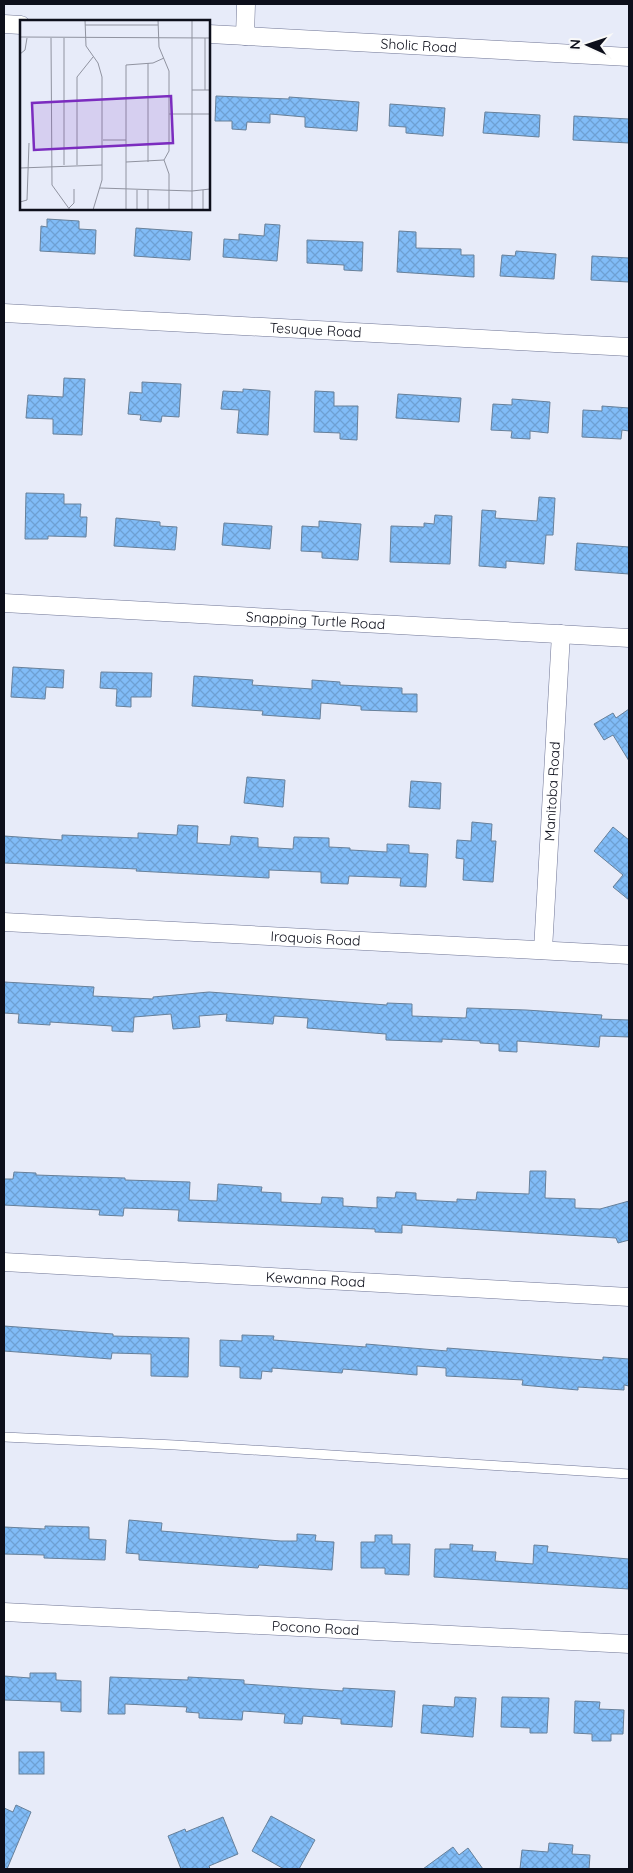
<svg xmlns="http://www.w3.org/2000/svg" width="633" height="1873" font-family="Quicksand,sans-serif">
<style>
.building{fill:url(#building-cross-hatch);stroke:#67809a}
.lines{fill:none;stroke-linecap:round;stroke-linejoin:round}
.lane-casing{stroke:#6f7595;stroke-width:10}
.street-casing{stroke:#6f7595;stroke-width:19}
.lane{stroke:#fff;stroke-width:9}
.street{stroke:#fff;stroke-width:18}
.labels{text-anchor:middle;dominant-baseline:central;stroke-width:4;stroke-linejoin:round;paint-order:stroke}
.street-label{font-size:14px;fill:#0d0f1b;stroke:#f9f9f9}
.inset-road{fill:none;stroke:#9093a0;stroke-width:1}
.view{fill:#7b2cbf;fill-opacity:0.15;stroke:#7b2cbf;stroke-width:2.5}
.inset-edge{fill:none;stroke:#0d0f1b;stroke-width:2.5}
</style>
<defs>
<pattern id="building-cross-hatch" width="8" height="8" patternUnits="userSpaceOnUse" patternTransform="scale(1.25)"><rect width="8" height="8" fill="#81bcf7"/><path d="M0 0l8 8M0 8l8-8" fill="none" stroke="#6ea0d3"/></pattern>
</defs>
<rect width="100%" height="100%" fill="#e7ebf9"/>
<g class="building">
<path d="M216,96L289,99V97L359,102L357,131L305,127V117L270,114V123L247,122L246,130L232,129V121H215Z"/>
<path d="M390,104L445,108L443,136L406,133V127L389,126Z"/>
<path d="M485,112L540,115L539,137L483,133Z"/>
<path d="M574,116L629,119V143L573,140Z"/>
<path d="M47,219L79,221V229L96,230L95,254L40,251L41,226L47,227Z"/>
<path d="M265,224L280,225L277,261L223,257L224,239L239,240V234L264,236Z"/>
<path d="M136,228L192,232L190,260L134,256Z"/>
<path d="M399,231L416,232V248L461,249V255H474V277L397,272Z"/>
<path d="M307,240L363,242L362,271L344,270V265L307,263Z"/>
<path d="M516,251L556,254L554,279L500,276L502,255L515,256Z"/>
<path d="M592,256L629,258V282L591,280Z"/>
<path d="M64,378L85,379L82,435L53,434V419L26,418L28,395L63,397Z"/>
<path d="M142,382L181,384L179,417L162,416L161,422L140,420L141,415L128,414L130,392L142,393Z"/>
<path d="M243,389L270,391L268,435L237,433L239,410L221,409L223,391L243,392Z"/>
<path d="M315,391L334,392V406H358L357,440L340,439V433L314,432Z"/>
<path d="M398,394L461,398L459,422L396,418Z"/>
<path d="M512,399L550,402L548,433L530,431V439L511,438L512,431L491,430L493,404L512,405Z"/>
<path d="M602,406L629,408V431L622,430L621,439L582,437L583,410L602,411Z"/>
<path d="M26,493L64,494V504H81L80,517H87L86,537L48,536V539H25Z"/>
<path d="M539,497L555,498L553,535H546L544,564L506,561V568L479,566L482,510L496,511L495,518L537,521Z"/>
<path d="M435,515L452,516L450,564L390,562L391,526L424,527V523L434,524Z"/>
<path d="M116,518L160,522V526L177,527L175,550L114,546Z"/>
<path d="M319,521L361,524L358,560L322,558V552L301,551L302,526L319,527Z"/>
<path d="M224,523L272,526L270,549L222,545Z"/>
<path d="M577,543L629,547V574L575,570Z"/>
<path d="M13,667L64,670L63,688L46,687L45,699L11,697Z"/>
<path d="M101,672L152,673L151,697H131V707L116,706L117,689L100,688Z"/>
<path d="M194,676L253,680L252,685L312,689V680L340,682V685L402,688V694H417V712L361,710V706L321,703L320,719L262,715L263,711L192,706Z"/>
<path d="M629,709V761L613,735L604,740L594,724L613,713L616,718Z"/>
<path d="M247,777L285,780L283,807L244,803Z"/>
<path d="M411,781L441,783L440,809L409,807Z"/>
<path d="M472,822L492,824L491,841H496L493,882L463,880L464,859L456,858L457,840L471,841Z"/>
<path d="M178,825L198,826L197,843L230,845L231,836L258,838V847L293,849L294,837L329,838V847L350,848V850L387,852V844L409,845V853L428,854L426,887L400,886L401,878L349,876L348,884L321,883V872L269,870V878L136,871L137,869L4,863V836L62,840V835L138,838V833L177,835Z"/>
<path d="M613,827L629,840V900L613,887L623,875L594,851Z"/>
<path d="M4,982L94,987L93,996L153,999V997L209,992L387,1005V1003L412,1004V1016L466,1018L467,1008L526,1010L602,1015L601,1019L629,1020V1037L600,1036L599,1047L517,1041V1052L499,1051V1044L480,1043V1041L442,1039V1042L386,1040V1034L307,1028L308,1018L274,1016L273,1024L226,1021L227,1014L199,1016L200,1027L173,1029L171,1014L134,1017L133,1032L112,1031V1026L50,1022V1025L18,1023L19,1014L4,1013Z"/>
<path d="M530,1171H546L545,1198L575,1199V1208L600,1209L629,1201V1240L618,1243L616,1238L402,1225V1233L375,1232V1229L178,1221L179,1210L124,1208L123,1216L99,1215L100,1210L4,1205V1179H13L14,1172L36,1173V1175L125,1178V1180L190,1182L189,1200L217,1201L218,1184L262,1187L261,1192L281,1193V1202L321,1204L322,1197L343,1198V1206L377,1208V1197L395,1198L396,1192L416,1193V1200L457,1202V1199L476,1200L477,1192L529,1194Z"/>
<path d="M4,1326L113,1334V1336L189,1338L188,1377L151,1376V1354L112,1353L111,1359L4,1351Z"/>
<path d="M242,1335L274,1336L273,1340L366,1347V1344L447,1351V1348L603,1360V1357L629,1359V1386L624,1385V1390L578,1387V1390L522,1385L523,1380L446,1376V1368L417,1366V1375L343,1369L342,1373L272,1368V1372L262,1371L261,1379L240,1378V1367L220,1366V1340L242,1341Z"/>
<path d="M129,1520L162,1523L161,1531L281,1541H297V1534L316,1535L315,1541L334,1542L332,1570L259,1565L258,1568L139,1560V1554L126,1553Z"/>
<path d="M45,1526L89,1527V1539L106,1540L105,1560L44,1558V1555L4,1554V1527L45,1529Z"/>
<path d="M375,1535H392V1544H410L409,1575L385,1574V1568H361V1542H375Z"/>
<path d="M450,1544L473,1545L472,1551L496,1552L495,1561L533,1564L534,1545L548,1546L547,1552L629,1559V1589L434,1577L435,1549H450Z"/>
<path d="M30,1673H56V1680L81,1681V1712L61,1711V1702L4,1700V1676L30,1678Z"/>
<path d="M110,1677L188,1680V1677L244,1680V1684L343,1691V1688L395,1691L392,1727L341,1724V1719L303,1716L302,1724L284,1723L285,1714L243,1711L242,1720L199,1718V1713L186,1712L187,1707L125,1704V1714H108Z"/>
<path d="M455,1697L476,1698L473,1737L421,1733L423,1705L454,1707Z"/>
<path d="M502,1697L549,1698L547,1733H530V1728L501,1727Z"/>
<path d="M575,1701L600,1702L599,1709L624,1710L623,1734H611V1741H592V1734L574,1733Z"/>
<rect x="19" y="1752" width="25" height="22"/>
<path d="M16,1805L31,1812L7,1869H4V1808L13,1812Z"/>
<path d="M271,1816L315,1840L299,1869H284L252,1851Z"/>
<path d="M223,1817L238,1854L209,1866L210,1869H181L168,1836L185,1829L186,1832Z"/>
<path d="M549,1843L573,1845L572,1854L590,1855L589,1869H520L522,1850L548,1852Z"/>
<path d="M453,1847L459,1855L468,1848L483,1869H423Z"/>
</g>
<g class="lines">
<defs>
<path id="lane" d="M4,1437L175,1445L629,1474"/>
<g id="street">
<path d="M4,24L21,25"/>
<path id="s1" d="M209,34L629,57"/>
<path d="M245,36L246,4"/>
<path id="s2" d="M4,313L629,347"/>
<path id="s3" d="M4,603L629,638"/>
<path id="s4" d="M4,922L629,955"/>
<path id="s5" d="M543,950L561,634"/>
<path id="s6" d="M4,1262L629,1297"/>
<path id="s7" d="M4,1612L629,1644"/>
</g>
</defs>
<use href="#lane" class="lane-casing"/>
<use href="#street" class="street-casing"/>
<use href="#lane" class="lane"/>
<use href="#street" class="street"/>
</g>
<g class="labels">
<g class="street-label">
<text stroke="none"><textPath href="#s1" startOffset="210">Sholic Road</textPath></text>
<text stroke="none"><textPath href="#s2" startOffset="312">Tesuque Road</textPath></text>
<text stroke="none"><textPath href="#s3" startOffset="312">Snapping Turtle Road</textPath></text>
<text stroke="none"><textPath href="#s5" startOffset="159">Manitoba Road</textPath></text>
<text stroke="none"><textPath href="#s4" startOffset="312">Iroquois Road</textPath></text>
<text stroke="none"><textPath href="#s6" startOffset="312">Kewanna Road</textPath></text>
<text stroke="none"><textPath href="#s7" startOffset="312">Pocono Road</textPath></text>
</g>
</g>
<g transform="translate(20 20)">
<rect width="190" height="190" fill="#e7ebf9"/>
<path class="inset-road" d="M65,0L66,26L78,43L82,57V160L73,190M138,0L139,27L149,51V131L144,140L149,154V190M65,5H138M0,17L190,18M31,18L32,165L50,190M44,18V145M0,34L5,30L7,18M172,70H190M185,70V18M149,94H190M83,120H106M106,142L144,140M128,142V43M57,145V57L73,37M0,148L82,145M80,168L172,171L190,169M117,170V190M183,170V190M0,182L7,180L9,123M49,188L54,183V169M106,190V45L133,43L144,38M128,190V170M172,190V0"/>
<path class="view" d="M151,76L153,123L14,130L12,83Z"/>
<rect width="190" height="190" class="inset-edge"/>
</g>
<rect width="633" height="1873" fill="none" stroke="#0d0f1b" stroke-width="10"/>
<g transform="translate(588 45) rotate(273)" stroke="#f9f9f9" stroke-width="4" paint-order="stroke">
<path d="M0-4L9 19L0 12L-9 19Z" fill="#0d0f1b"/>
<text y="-8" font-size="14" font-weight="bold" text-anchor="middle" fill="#0d0f1b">N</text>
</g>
</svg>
